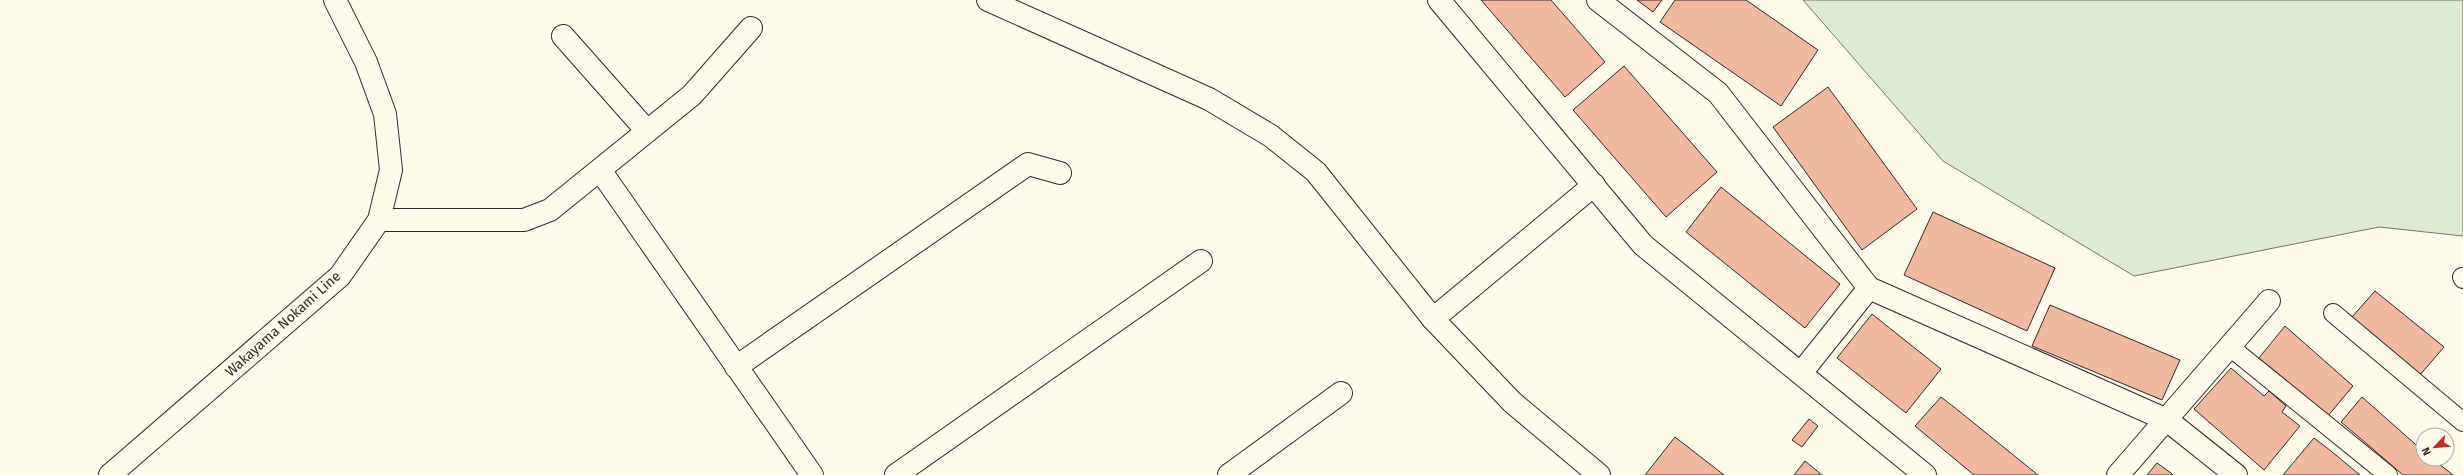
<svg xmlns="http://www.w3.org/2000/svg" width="2463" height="475" font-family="'Fira Sans',sans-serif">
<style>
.green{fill:#deebd1;stroke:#74746e}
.building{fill:#f2b8a0;stroke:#2b2b2b}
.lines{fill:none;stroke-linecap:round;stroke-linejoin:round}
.service-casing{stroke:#2b2b2b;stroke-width:20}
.minor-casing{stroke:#2b2b2b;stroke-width:24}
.tertiary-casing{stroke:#2b2b2b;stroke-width:24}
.secondary-casing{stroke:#2b2b2b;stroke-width:24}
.service{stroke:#fdfbea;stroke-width:18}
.minor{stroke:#fdfbea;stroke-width:22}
.tertiary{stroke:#fdfbea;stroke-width:22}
.secondary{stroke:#fdfbea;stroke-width:22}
.labels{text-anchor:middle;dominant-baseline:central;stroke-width:3;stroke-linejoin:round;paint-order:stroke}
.street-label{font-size:14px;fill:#2b2b2b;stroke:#fdfbea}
</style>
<rect width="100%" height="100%" fill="#fdfbea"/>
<path class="green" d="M1803,0H2463V236L2379,227L2134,276L1943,161Z"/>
<g class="building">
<path d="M1481,0H1551L1605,62L1565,97Z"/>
<path d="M1637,0H1662L1653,12Z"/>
<path d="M1675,0H1746L1818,50L1781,106L1660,22Z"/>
<path d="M1624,66L1717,172L1666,217L1573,110Z"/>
<path d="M1828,87L1917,209L1862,250L1773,127Z"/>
<path d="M1721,187L1840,284L1805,328L1686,232Z"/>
<path d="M1933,212L2055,268L2027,331L1904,275Z"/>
<path d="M2375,291L2444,347L2419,376L2351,318Z"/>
<path d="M2050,305L2180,360L2162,400L2032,346Z"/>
<path d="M1872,314L1941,369L1906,413L1837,358Z"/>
<path d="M2285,326L2353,386L2327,417L2258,359Z"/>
<path d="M2231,368L2264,396L2269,391L2286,406L2282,412L2300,426L2264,470L2194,409Z"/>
<path d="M1941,397L1954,407L2038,475H1974L1915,426Z"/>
<path d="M2362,397L2423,451V459H2433L2453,475H2403L2374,450L2341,422Z"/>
<path d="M1809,419L1818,426L1802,447L1792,440Z"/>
<path d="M1675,437L1724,475H1645Z"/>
<path d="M2314,438L2331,451L2360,475H2283Z"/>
<path d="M1805,461L1822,475H1794Z"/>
<path d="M2157,463L2171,473L2173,475H2147Z"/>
</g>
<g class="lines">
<defs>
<g id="service">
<path d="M2462,277L2463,279"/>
<path d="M2333,313L2463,422"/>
<path d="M2230,347L2388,475"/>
</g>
<g id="minor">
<path d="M988,0L1209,99L1271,136L1316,172L1433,319L1512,402L1599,475"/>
<path d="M1598,0L1718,93L1869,288L2167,420L2236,475"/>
<path d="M563,36L647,131"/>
<path d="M600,170L812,475"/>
<path d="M379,220H524L550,210L692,95L751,28"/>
<path d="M1433,319L1594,185"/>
<path d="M736,367L1028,164L1060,173"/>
<path d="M1801,373L1869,288"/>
<path d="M896,475L1201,261"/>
<path d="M1229,475L1341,393"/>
<path d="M2118,475L2269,301"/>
</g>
<path id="tertiary" d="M1439,0L1643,245L1925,475"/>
<path id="secondary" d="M110,475L340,276L379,220L391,170L385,114L366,62L335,0"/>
</defs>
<use href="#service" class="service-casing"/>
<use href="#minor" class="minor-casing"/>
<use href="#tertiary" class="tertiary-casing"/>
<use href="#secondary" class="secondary-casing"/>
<use href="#service" class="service"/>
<use href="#minor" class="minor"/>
<use href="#tertiary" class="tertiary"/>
<use href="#secondary" class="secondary"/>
</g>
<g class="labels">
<g class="street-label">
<text transform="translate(283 324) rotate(-42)">Wakayama Nokami Line</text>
</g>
</g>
<g transform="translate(2435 447) rotate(244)"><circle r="19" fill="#fdfbea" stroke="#a9a89e"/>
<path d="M0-3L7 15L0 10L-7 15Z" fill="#c62828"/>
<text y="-6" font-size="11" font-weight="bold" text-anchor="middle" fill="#2b2b2b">N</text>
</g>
</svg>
